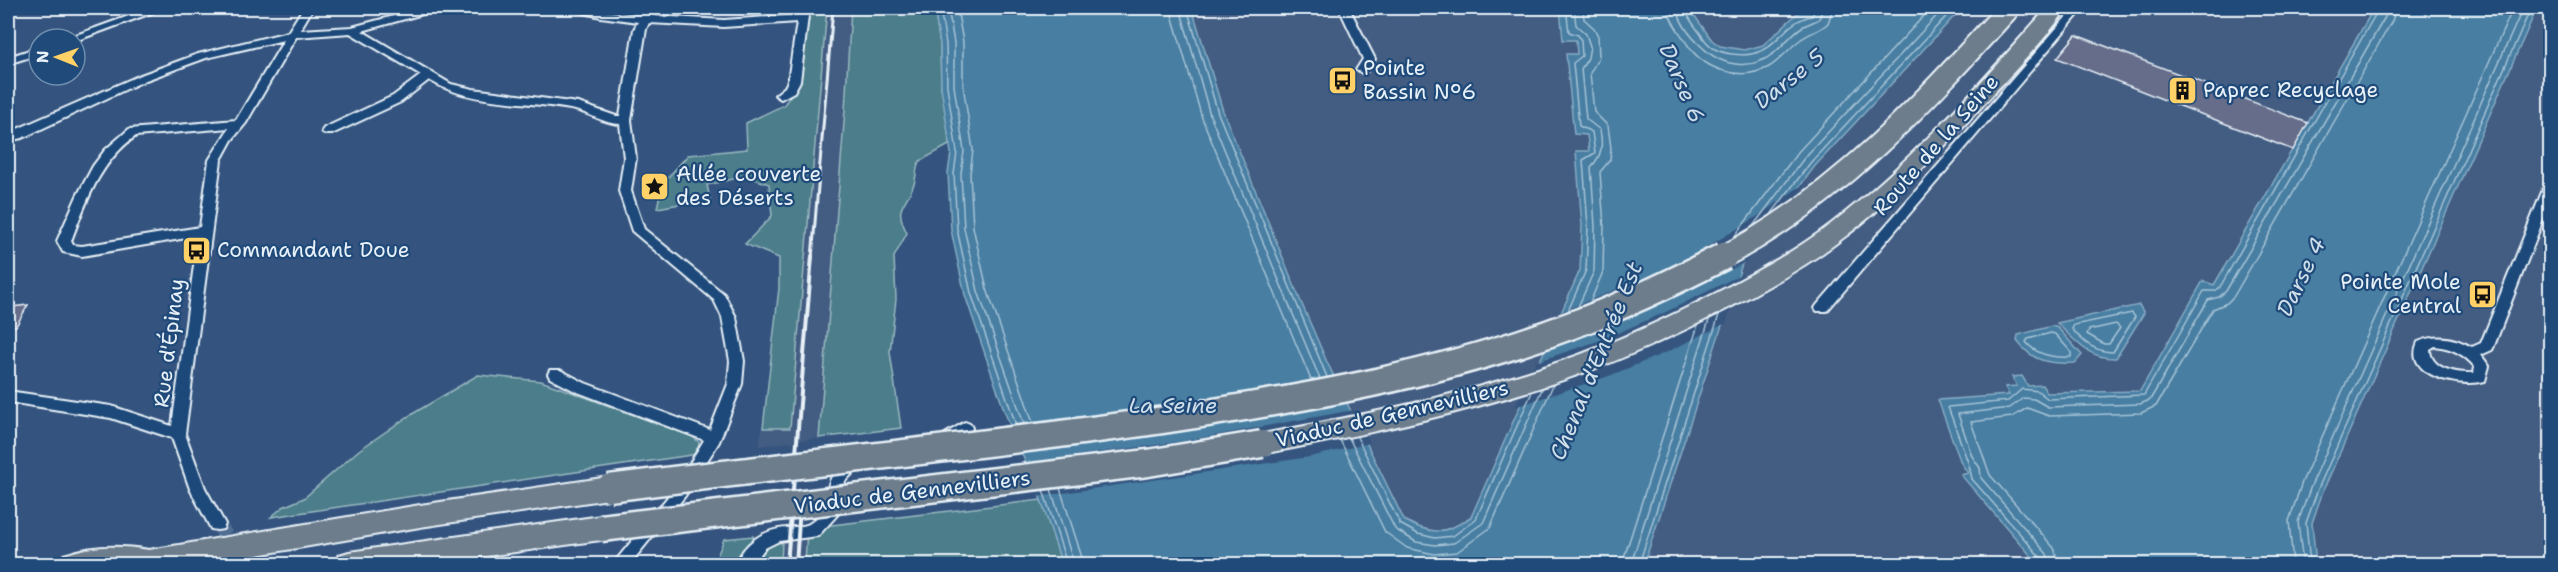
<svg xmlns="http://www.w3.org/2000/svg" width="2558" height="572" font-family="'Shantell Sans',sans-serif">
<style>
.built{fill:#435c82}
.green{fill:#4b7e8a;stroke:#9ab8c1;stroke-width:1.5}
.water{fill:#467ea2;stroke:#87acc4;stroke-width:1.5}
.pier{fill:#34547f}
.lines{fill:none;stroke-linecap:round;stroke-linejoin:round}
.shore{stroke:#a7c3d6;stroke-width:1.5}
.building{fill:#656d8a;stroke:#e8f1f8;stroke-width:1.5}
.street-tunnel{stroke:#4f6c91;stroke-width:15;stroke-dasharray:15 8;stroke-linecap:butt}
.street-casing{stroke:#e8f1f8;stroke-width:4}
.highway-casing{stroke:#e8f1f8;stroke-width:4}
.street{fill:#1f4a7a;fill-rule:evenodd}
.highway{fill:#6d7d8c;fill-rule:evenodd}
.rail-far1{stroke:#e8f1f8;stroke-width:3}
.rail{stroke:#e8f1f8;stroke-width:4}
.highway-bridge-far1-casing{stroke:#e8f1f8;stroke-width:25;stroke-linecap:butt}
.highway-bridge-casing{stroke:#e8f1f8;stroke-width:31;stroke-linecap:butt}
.highway-bridge-far1{stroke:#6d7d8c;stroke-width:21}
.highway-bridge{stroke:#6d7d8c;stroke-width:26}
.labels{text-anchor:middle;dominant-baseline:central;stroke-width:4.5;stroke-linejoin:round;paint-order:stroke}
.poi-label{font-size:21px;fill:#e8f1f8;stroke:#1f4a7a;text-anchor:start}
.street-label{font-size:21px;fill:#e8f1f8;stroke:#1f4a7a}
.water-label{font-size:22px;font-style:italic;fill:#d0e0eb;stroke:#1f4a7a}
</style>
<rect width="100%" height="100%" fill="#34547f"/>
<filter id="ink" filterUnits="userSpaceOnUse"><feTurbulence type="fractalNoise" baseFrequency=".0167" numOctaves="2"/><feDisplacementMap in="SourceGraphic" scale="12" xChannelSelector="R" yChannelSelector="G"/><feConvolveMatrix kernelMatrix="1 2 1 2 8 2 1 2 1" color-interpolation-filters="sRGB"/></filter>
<g filter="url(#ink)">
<g class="built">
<path d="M810,8H851L845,110L819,438L759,446L771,379Z"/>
<path d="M1192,8H1560L1563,39L1576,40L1577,54H1566L1575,134L1587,135L1589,152H1576L1582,226L1580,270L1471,517L1451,530L1435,532L1419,529L1404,520L1327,362L1301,302L1223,111Z"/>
<path d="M1689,8H1812L1807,12L1801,10L1763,45L1745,50L1720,46L1712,40Z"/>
<path d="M1962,8H2374L2214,286L2203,281L2140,391L2047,393L2028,386H2017L2009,395L1968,473L1961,476L2038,564H1644L1742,264L1815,166Z"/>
<path d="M2537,8H2550V564H2316L2312,523L2323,491Z"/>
<path d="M807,528L808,564H755L753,536Z"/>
</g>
<g class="green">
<path d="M810,8H827L790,428H763L779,288V258L745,244L772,216L769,184L746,176L707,185L710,199L657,208L662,184L688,155L747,149L746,123L784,105L801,80Z"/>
<path d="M851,8H934L940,44L941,87L947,113L949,145L920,161C915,168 917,176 914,184C905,208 893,205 907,233L894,257L896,299L890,352L901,428L819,438L845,110Z"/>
<path d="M478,375L541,381L691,436L699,442L698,454L271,517L283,507L304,498L359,450L409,416Z"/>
<path d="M1041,500L1062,564H805L807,528Z"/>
<path d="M753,536V543L733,564H714L724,539Z"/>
<path d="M782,542L781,564H751L766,546Z"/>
</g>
<g class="water">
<path d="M934,8H1192L1223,111L1301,302L1327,362L1404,520C1432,536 1445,534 1471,517L1580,270L1582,226L1576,151H1589L1587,135L1574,134L1566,54H1577L1576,40H1563L1560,8H1689L1712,40L1720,46L1745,50L1763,45L1801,10L1807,12L1812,8H1962L1815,166L1742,264L1644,564H1062L1041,500L1005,413L965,295L951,230L948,173L951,153L941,87L940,44Z"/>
<path d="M2374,8H2537L2323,491L2312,523L2316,564H2038L1961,475L1968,473L1961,463L1938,400L2009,395L2005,387L2017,386L2012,377L2022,376L2028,386L2042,385L2047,393L2140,391L2203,281L2214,285Z"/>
<path d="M2139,305L2144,313L2116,358C2089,359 2075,341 2057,323Z"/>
<path d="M2052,326L2058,328L2082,355L2075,363C2049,364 2033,362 2017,341L2018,335Z"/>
</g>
<g class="pier">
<path d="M1808,181L1749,259L1742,264L1679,295L1540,352L1558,313L1647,277L1695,254L1752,220Z"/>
<path d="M1742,274L1726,323L1667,352L1609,376L1515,407L1536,362L1604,339L1666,312Z"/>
<path d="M1354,410L1370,443L1310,457L1036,497L1022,463L1184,441Z"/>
</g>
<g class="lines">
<g class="shore">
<path d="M940,8L946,44L947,86L957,152L954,174L957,229L971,293L1016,425"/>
<path d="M948,8L954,43V86L964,151L961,174L964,228L978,291L1024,424"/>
<path d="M957,8L963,42V85L973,150L970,174L973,227L987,289L1033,423"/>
<path d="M1170,8L1202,118L1311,380"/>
<path d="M1180,8L1210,115L1320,379"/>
<path d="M1187,8L1218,113L1327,377"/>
<path d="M1566,8L1569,32L1578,35L1581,40L1582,56L1573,63L1579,126L1592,132L1595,153L1583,160L1588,226L1586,270L1568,311"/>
<path d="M1574,8L1576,25L1586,34L1590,46L1588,58L1581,69L1586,119L1600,130C1603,145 1602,156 1591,167L1595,226L1594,271L1578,307"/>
<path d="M1583,8L1584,19L1594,28L1598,36L1599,57L1590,73L1594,112L1608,126L1611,148L1610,160L1600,172L1604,226L1603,272L1590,302"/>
<path d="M1668,8C1670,22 1680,32 1687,44C1704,70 1740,82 1769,67C1781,60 1789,48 1800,40C1809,33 1820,31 1828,23L1833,8"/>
<path d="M1677,8C1680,23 1691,37 1702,47C1722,67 1752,71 1774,53C1784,45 1791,34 1802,27C1807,24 1814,22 1819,19L1823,8"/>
<path d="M1685,8C1687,18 1696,27 1702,36C1710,48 1717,52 1732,54C1777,61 1778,22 1812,16L1816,8"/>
<path d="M1772,213L1811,162L1954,8"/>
<path d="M1753,226L1805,157L1944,8"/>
<path d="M1734,237L1798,152L1931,8"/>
<path d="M2132,313L2135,317L2113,352C2095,352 2083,342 2072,329L2074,325Z"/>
<path d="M2116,324L2120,328L2109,344H2104L2087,334L2089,330Z"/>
<path d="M2051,333L2055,334L2071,352V357C2054,358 2037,356 2026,342L2028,339Z"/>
<path d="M1357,437L1400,524L1418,534L1435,538L1453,536L1476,519L1532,392"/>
<path d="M1349,438L1395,529L1416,542L1435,545L1454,543L1483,523L1542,389"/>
<path d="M1340,440L1385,532L1407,548L1434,554L1457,552L1490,528L1553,385"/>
<path d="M1060,488L1084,564"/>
<path d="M1051,489L1074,564"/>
<path d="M1043,490L1067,564"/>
<path d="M1622,564L1698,325"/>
<path d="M1631,564L1709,320"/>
<path d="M1639,564L1719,315"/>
<path d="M2042,564L2041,558L1972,479L1969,465L1948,407L2008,401L2022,389L2038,391L2048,399L2144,395L2204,291H2215L2220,287L2379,8"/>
<path d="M2050,564L2047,554L1981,478L1980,468L1972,456L1958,414L2010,408L2023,398L2034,399L2048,407L2140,404L2150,400L2208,300L2219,297L2226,291L2385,17L2387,8"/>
<path d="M2059,564L2054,548L1990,475L1971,422L2012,417L2027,408L2049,416L2141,413L2156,406L2213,309L2227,303L2234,296L2392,21L2396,8"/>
<path d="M2293,564L2289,521L2302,482L2513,8"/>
<path d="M2303,564L2298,522L2311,486L2523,8"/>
<path d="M2310,564L2306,523L2318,489L2531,8"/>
</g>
</g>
<g class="building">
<path d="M2076,35L2308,123L2293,150L2057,58Z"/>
<path d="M28,305L16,326L8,327V315L12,307Z"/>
</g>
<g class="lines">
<path class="street-tunnel" d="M217,524L249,564"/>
<defs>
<g id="street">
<path d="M151,8H165L75,41V39H65Z"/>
<path d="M303,8H313L300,30L352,27L424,8H438L437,10L362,31L451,84L473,89L578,103L616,116H620L634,29L638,22L601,17L572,10L571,8L642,15L651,8H662L654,16L724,20L798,15L799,8H809L800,81L794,92L781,99L775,95L785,87L788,81L797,22L724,27L649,23L646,29L631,120L636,158L631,191L644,229L724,294L736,317L744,361L742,384L719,442L685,496L630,564H613L675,488L704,440L575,391L550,378L548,374L550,370H560L585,383L710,430L728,384L730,361L722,317L714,300L632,231L619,191L624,158L620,124C604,124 590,113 575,110C527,100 472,106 429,80L401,102L332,134H324L322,131L324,128L393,96L421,75L350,33L296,37L246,123L232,140L221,160L185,434L205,488L225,524L223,529L217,530L211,529L190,489L172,438L111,418L8,402V391L111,406L172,426L198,236L82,256L63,252L57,241L77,196L93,166L105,150L129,129L236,120L284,40L206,58L146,80L22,138L8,141V133L138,76L198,54L288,32ZM229,128L209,160L200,227L82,246L73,245L71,241C86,202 100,161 136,136Z"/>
<path d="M1339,8H1349L1375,59L1366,72L1362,73L1356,70L1363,59Z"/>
<path d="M2074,8H2084L1827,311H1817L1815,308L1817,305Z"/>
<path d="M39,47V54L8,64V57Z"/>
<path d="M2550,183V202L2494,346L2492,350L2481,355L2489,366L2485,381C2461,388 2402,376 2418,342C2437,334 2453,337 2472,347L2481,343L2544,187ZM2435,346C2452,348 2464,354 2475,367L2474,373C2457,374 2430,369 2430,349Z"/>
<path d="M965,422L970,424L972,428L970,432C960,438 947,452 935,448L933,444L935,440Z"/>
<path d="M855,460L860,462L863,466L860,470L853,473L845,481L839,513L818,536L779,541L765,548L753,564H736C744,543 763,530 786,528C792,527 803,527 809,524C838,507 813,474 855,460Z"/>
</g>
<g id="highway">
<path d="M2047,8H2067C2043,43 2011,74 1983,105C1937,155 1889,205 1834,245C1797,272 1756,294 1715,315C1671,337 1626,358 1580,374C1477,411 1369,434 1262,454L1253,451L1249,444L1253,437L1262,434C1363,415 1465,395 1562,361C1616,342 1668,318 1718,292C1758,271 1797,250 1832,223C1913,161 1980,84 2047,8Z"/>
<path d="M609,477L619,480L623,488L619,496L609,499L420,527L205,564H60L64,555C92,545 120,545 149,550L420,505Z"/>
<path d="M601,516L611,520L615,528L611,536L601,540L429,564H335L339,555L349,552Z"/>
</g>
</defs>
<use href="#street" class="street-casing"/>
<use href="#highway" class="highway-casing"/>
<use href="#street" class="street"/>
<use href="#highway" class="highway"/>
<path class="rail-far1" d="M812,258L833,8"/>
<g class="rail">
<path d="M787,564L812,256"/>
<path d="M796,564L800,507"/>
</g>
<defs>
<path id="highway-bridge-far1" d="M1721,258C1837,198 1923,103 2009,8"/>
<g id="highway-bridge">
<path d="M609,488C794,464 979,447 1163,420C1301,399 1441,375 1572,325C1624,306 1674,282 1724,256"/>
<path d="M601,528L1148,463L1262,444"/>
</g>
</defs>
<use href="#highway-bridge-far1" class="highway-bridge-far1-casing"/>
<use href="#highway-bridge" class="highway-bridge-casing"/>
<use href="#highway-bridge-far1" class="highway-bridge-far1"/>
<use href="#highway-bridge" class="highway-bridge"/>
</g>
</g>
<defs>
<symbol id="bus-square" viewBox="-11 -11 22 22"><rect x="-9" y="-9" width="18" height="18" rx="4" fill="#ffd166" stroke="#1f4a7a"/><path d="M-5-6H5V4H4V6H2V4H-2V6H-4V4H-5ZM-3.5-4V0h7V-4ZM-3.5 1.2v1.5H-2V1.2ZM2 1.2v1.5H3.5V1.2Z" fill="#111"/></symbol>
<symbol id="building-square" viewBox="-11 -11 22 22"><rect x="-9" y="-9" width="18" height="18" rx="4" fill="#ffd166" stroke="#1f4a7a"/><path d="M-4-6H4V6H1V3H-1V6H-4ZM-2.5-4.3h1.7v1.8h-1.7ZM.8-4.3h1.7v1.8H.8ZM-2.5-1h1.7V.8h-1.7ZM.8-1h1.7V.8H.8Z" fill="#111"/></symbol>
<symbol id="sight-square" viewBox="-11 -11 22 22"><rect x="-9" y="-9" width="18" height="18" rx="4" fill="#ffd166" stroke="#1f4a7a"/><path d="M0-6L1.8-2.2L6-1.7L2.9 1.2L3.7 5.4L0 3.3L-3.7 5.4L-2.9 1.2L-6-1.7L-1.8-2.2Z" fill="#111"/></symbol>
</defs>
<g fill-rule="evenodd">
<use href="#bus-square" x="1326" y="64" width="33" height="33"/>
<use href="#building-square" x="2166" y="74" width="33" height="33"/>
<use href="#sight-square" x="638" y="170" width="33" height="33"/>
<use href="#bus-square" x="180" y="234" width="33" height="33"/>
<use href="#bus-square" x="2466" y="278" width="33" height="33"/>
</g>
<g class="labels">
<g class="poi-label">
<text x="1363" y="68">Pointe<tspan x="1363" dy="24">Bassin N°6</tspan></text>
<text x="2203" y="90">Paprec Recyclage</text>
<text x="676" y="174">Allée couverte<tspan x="676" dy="24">des Déserts</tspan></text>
<text x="217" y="250">Commandant Doue</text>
<text x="2461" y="282" text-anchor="end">Pointe Mole<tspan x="2461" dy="24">Central</tspan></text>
</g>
<g class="street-label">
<text transform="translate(1936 145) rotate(-49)">Route de la Seine</text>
<text transform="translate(169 343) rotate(-83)">Rue d'Épinay</text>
<text transform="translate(1392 414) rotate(-13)">Viaduc de Gennevilliers</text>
<text transform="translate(912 492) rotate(-7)">Viaduc de Gennevilliers</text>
</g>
<g class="water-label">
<text transform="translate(1789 79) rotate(-38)">Darse 5</text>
<text transform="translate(1682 83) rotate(67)">Darse 6</text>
<text transform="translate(2301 277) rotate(-64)">Darse 4</text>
<text transform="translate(1596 361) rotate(-68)">Chenal d'Entrée Est</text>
<text x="1173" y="405">La Seine</text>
</g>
</g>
<rect width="2558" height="572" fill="none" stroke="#1f4a7a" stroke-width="30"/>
<rect x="15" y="15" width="2528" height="542" fill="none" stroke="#e8f1f8" stroke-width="2" filter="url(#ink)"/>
<g transform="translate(57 57) rotate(271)"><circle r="28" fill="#1f4a7a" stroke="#6f8dac" stroke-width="1.5"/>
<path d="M0-4.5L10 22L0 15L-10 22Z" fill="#ffd166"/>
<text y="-9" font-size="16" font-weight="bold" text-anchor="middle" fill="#e8f1f8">N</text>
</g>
</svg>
